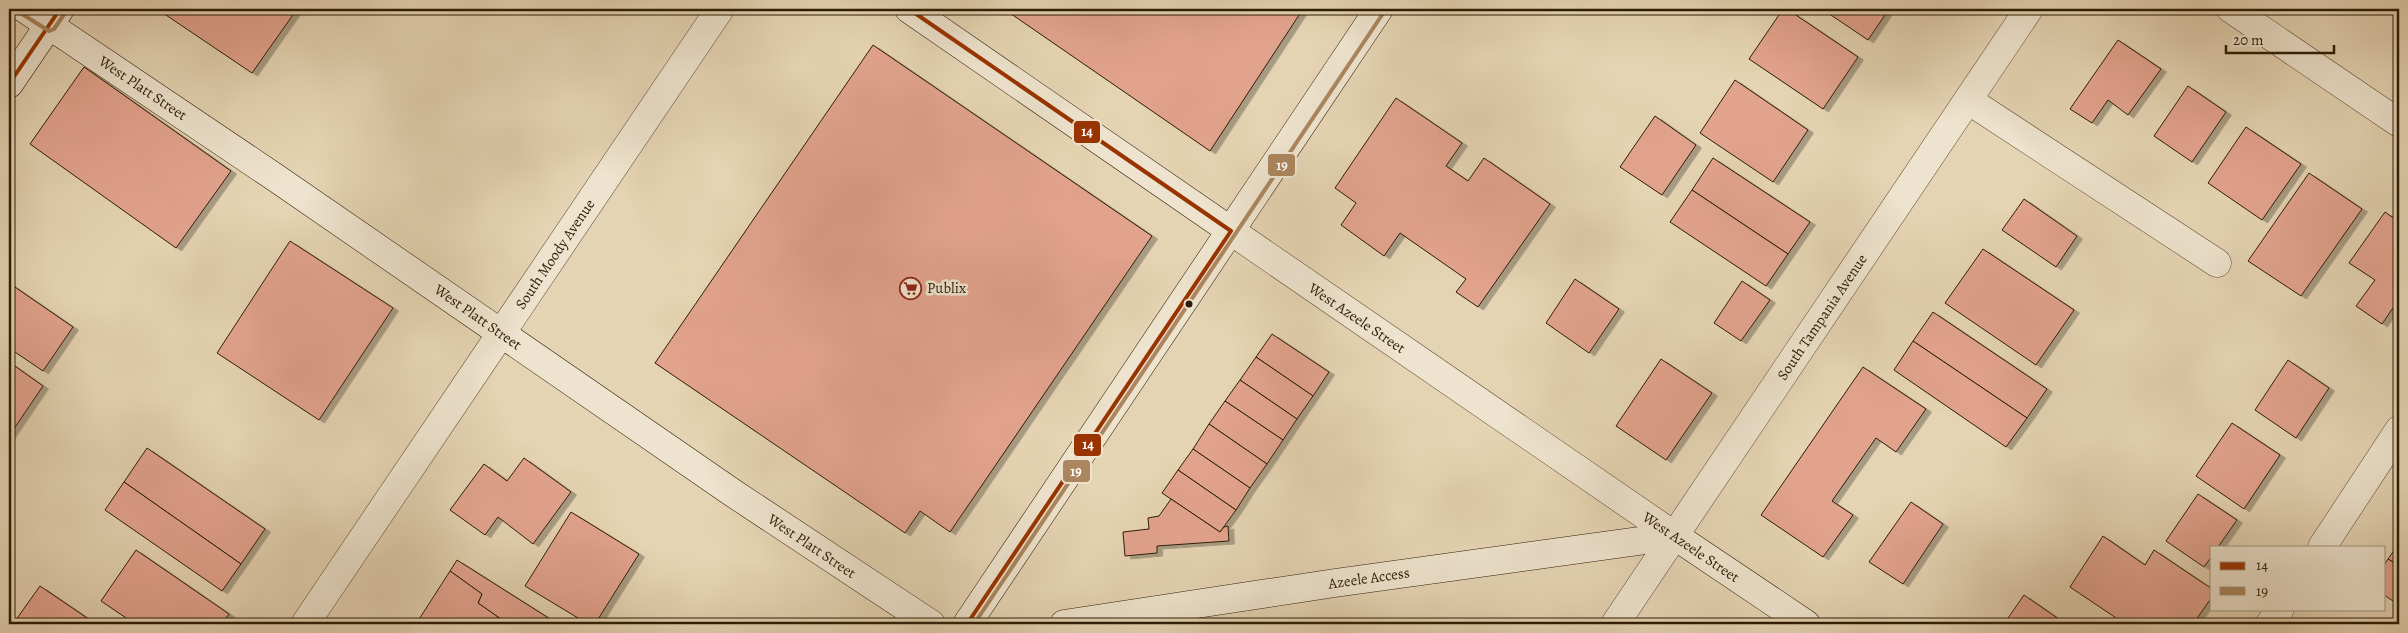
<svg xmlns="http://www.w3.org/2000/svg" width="2408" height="633" font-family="Alegreya,serif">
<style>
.building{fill:#e2a38d;stroke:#2d1c06;filter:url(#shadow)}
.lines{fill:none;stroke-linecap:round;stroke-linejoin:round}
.street-casing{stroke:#5b4a31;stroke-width:29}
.secondary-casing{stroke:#2d1c06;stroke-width:29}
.street{stroke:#eee3ce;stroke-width:28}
.secondary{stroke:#eee3ce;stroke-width:28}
.bus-1-casing{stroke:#eee3ce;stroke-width:8}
.bus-2-casing{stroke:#eee3ce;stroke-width:8}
.bus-1{stroke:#930;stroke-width:4}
.bus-2{stroke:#ab865e;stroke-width:4}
.bus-dot{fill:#2d1c06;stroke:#eee3ce;stroke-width:2}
.labels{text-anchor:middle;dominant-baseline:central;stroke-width:5;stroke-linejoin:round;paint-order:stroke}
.street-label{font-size:15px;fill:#2d1c06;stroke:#eee3ce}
.poi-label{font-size:15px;fill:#2d1c06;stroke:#eee3ce;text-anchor:start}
.line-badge{stroke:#eee3ce;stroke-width:2}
.badge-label{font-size:14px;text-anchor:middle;font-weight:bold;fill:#fff}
</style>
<defs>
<filter id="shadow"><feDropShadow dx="5.5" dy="3" stdDeviation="0" flood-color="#0004"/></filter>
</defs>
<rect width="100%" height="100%" fill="#e5d4b3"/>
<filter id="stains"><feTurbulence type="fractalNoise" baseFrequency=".004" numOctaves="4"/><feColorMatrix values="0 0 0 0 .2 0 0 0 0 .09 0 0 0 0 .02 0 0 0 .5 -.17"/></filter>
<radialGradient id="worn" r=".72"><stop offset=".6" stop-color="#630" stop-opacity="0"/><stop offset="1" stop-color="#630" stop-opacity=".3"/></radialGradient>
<g class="building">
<path d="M157,9H297L252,73Z"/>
<path d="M1004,9H1303L1210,151Z"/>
<path d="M1783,9H1787L1858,57L1823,109L1749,59Z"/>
<path d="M1822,9H1889L1868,40Z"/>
<path d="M2118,40L2161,69L2128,115L2108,100L2092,123L2070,109Z"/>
<path d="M873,45L1152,236L950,532L920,511L905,533L655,363Z"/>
<path d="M84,67L231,171L176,248L30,144Z"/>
<path d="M1735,80L1808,130L1773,182L1700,133Z"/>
<path d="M2188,86L2226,112L2192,162L2154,136Z"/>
<path d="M1396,98L1462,143L1446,166L1468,181L1484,158L1550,204L1478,307L1456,292L1466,279L1400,233L1384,256L1341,225L1356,203L1335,188Z"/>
<path d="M1655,116L1696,145L1662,195L1620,167Z"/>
<path d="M2246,127L2301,164L2262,220L2208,183Z"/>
<path d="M1713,158L1810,222L1788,254L1692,190Z"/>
<path d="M2309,173L2362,209L2301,296L2248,261Z"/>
<path d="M1692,190L1788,254L1766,286L1670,222Z"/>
<path d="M2024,199L2077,236L2056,267L2002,230Z"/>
<path d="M2385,212L2399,222V299L2382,324L2356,306L2375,280L2349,263Z"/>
<path d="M290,241L393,308L319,420L217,353Z"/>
<path d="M1983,249L2074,310L2036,365L1945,303Z"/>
<path d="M1575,279L1619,309L1589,353L1546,323Z"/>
<path d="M1742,281L1770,300L1741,341L1714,323Z"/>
<path d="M9,283L73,327L43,371L9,348Z"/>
<path d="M1933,312L2047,389L2027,418L1913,341Z"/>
<path d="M1272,334L1329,372L1313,396L1256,357Z"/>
<path d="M1913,341L2027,418L2006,447L1894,370Z"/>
<path d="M1256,357L1313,396L1297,419L1240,380Z"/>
<path d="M1661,359L1712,393L1666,460L1616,426Z"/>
<path d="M2288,360L2329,388L2296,438L2255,410Z"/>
<path d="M9,362L43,386L9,436Z"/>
<path d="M1863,367L1926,409L1896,452L1876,438L1832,501L1853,515L1823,557L1761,515Z"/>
<path d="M1240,380L1297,419L1283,440L1225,401Z"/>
<path d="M1225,401L1283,440L1267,464L1209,424Z"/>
<path d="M2232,423L2280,455L2244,509L2196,476Z"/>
<path d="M1209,424L1267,464L1250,488L1193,449Z"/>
<path d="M147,448L265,529L241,564L124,482Z"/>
<path d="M1193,449L1250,488L1236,510L1178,470Z"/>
<path d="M524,458L571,492L533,544L498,517L485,535L450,510L484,464L507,481Z"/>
<path d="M1178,470L1236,510L1220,532L1162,493Z"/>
<path d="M124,482L241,564L222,591L105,510Z"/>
<path d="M2198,494L2237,520L2218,547H2212V556L2204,567L2166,541Z"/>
<path d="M1171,499L1220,532L1224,527L1228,526L1229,541L1157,546V553L1125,556L1123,532L1149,529L1148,518L1159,516Z"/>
<path d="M1911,502L1943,524L1903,584L1869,562Z"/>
<path d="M571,512L639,554L595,624H588L525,586Z"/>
<path d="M2103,536L2145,565L2154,550L2212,589V597L2193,624H2172L2166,620L2164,624H2125L2070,587Z"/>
<path d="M2399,543V566L2388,559Z"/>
<path d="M136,550L229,614L222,624H135L101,601Z"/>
<path d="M2388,559L2399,566V605L2384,595V565Z"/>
<path d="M457,560L558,624H508L478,603L482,594L450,571Z"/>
<path d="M450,571L482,594L478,603L498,617L494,624H416Z"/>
<path d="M40,586L96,624H13Z"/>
<path d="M2024,595L2066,624H2004Z"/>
<path d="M498,617L508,624H494Z"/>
</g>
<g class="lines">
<defs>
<g id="street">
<path d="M2231,9L2399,123"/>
<path d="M1968,100L2217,263"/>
<path d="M1231,231L1675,536"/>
<path d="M2322,547L2399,430"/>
<path d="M305,624L720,9"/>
<path d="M1615,624L2029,9"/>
<path d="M2270,624L2280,609"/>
</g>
<g id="secondary">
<path d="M25,9L276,178L733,493L931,624"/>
<path d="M909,9L1231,231"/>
<path d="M9,84L60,9"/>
<path d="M967,624L1379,9"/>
<path d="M1064,624L1335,583L1675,536L1806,624"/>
</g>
</defs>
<use href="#street" class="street-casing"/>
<use href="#secondary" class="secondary-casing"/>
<use href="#street" class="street"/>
<use href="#secondary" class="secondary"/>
<defs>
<g id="bus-1">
<path d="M909,9L1231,231L967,624"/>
<path d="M9,84L60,9"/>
</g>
<g id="bus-2">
<path d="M22,14L49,31L54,29L65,13"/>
<path d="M974,624L1384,12"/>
</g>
</defs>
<use href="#bus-1" class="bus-1-casing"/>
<use href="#bus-2" class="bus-2-casing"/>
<use href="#bus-1" class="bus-1"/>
<use href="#bus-2" class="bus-2"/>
</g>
<defs>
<symbol id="supermarket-ring" viewBox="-11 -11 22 22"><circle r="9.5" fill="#eee3ce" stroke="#8f2418" stroke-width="1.5"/><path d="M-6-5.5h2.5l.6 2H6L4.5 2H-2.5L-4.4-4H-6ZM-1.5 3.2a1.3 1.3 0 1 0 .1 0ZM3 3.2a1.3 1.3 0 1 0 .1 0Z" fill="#8f2418"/></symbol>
</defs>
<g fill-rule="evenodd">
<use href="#supermarket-ring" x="898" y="276" width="25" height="25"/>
</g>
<circle class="bus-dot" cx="1189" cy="304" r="4.5"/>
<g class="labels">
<g class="street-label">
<text transform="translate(143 88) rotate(34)">West Platt Street</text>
<text transform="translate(555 254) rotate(-56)">South Moody Avenue</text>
<text transform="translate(478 317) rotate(35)">West Platt Street</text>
<text transform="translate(1822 317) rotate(-56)">South Tampania Avenue</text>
<text transform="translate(1357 318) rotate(34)">West Azeele Street</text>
<text transform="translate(812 546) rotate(34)">West Platt Street</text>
<text transform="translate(1691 547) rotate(34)">West Azeele Street</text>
<text transform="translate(1369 578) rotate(-8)">Azeele Access</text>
</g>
<g class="poi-label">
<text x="927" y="288">Publix</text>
</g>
</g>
<g class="line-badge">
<rect x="1073" y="120" width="28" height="24" rx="5" fill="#930"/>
<rect x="1267" y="153" width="29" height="24" rx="5" fill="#ab865e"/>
<rect x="1073" y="433" width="29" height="24" rx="5" fill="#930"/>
<rect x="1062" y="459" width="29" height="24" rx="5" fill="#ab865e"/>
</g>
<g class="badge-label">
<text x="1087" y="136">14</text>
<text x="1282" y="170">19</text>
<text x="1088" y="449">14</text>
<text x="1076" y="476">19</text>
</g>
<rect width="2408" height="633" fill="none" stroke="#e5d4b3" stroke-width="30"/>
<rect x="10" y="10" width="2388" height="613" fill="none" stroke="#2d1c06" stroke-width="2.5"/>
<rect x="15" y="15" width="2378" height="603" fill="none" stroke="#2d1c06"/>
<rect x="2210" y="546" width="175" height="65" fill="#eee3ce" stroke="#a1937e"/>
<rect x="2220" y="562" width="25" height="8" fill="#993300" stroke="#a1937e"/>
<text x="2256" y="570" font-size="15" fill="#2d1c06">14</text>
<rect x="2220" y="587" width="25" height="8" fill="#ab865e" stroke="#a1937e"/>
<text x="2256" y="596" font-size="15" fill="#2d1c06">19</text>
<path d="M2226 45v8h108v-8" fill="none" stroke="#2d1c06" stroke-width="2.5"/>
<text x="2233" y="45" font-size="15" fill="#2d1c06" stroke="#eee3ce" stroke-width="4" paint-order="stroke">20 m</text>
<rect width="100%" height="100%" filter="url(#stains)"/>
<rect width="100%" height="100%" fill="url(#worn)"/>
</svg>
